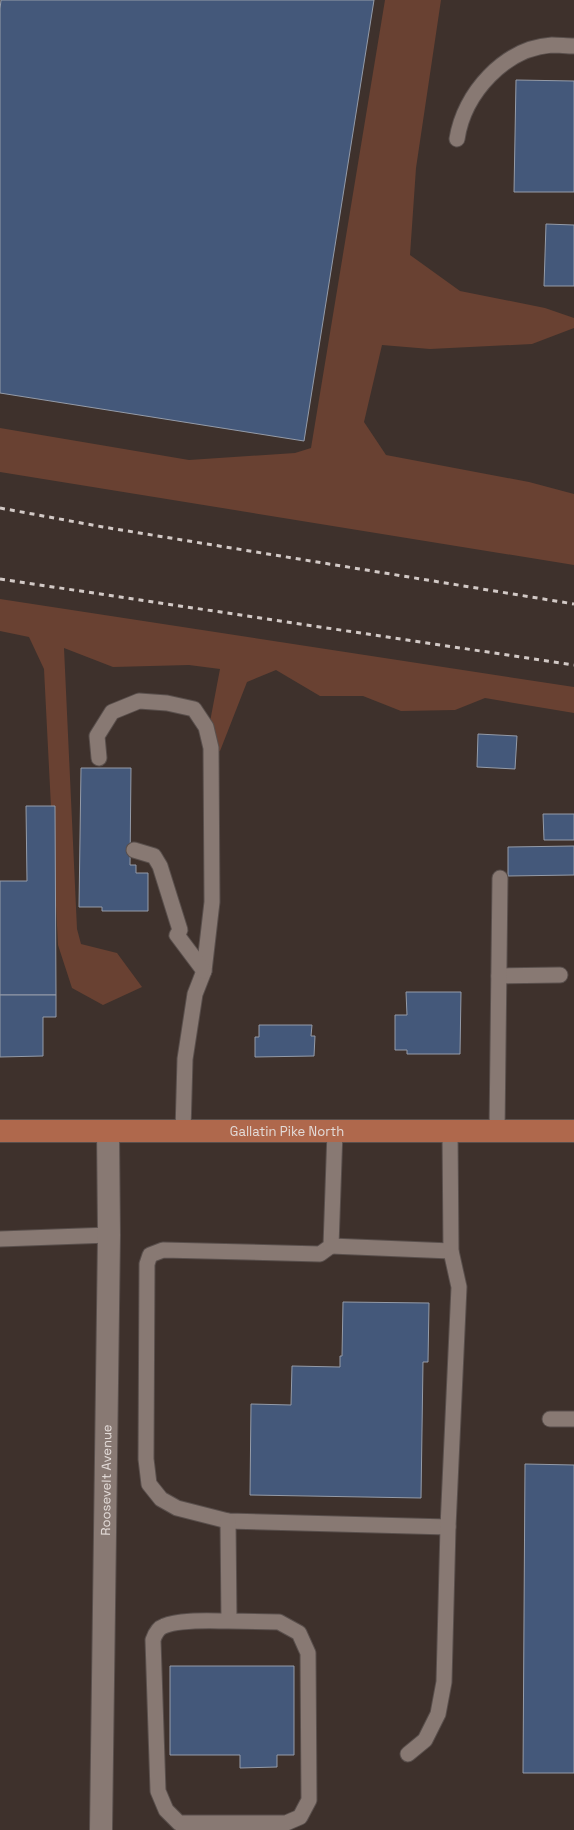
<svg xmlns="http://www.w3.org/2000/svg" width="574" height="1830" font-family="'Space Grotesk',sans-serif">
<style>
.green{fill:#694132}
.building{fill:#44587a;stroke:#949ba8}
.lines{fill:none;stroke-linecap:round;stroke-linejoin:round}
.service-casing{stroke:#594f4c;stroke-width:17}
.minor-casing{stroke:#594f4c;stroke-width:24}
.primary-casing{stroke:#594f4c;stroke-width:24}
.service{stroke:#887973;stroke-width:15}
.minor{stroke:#887973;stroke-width:22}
.primary{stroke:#af684c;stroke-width:22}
.rail{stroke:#d2c9c6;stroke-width:3;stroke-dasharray:5 5;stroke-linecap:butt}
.labels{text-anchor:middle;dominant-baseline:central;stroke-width:3;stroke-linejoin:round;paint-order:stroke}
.street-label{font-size:13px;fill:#e3dbd8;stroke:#342723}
</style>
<rect width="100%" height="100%" fill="#3e312c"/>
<g class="green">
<path d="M385,0H441L416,168L410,255L460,291L545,308L574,318V328L532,344L430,349L382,345L364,422L386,455L529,482L574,494V565L0,472V428L189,460L295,453L311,448Z"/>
<path d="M0,599L574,687V713L485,698L455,710L401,711L363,696H320L276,670L247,682L220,751L205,748L220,669L189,665L113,667L64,648L77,929L81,944L117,953L142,987L103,1005L72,988L58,945L44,669L29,637L0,631Z"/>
</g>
<g class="building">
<path d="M1,0H374L304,441L0,393V9Z"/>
<path d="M516,80L574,81V192H514Z"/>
<path d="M546,224L574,225V286H544Z"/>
<path d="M478,734L517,736L515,769L477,767Z"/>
<path d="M81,768H131L130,865H136V873H148V911H102V907H79Z"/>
<path d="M26,806H55L56,995H0V881H27Z"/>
<path d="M543,814H574V840H544Z"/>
<path d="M574,846V875L508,876V847Z"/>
<path d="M406,992H461L460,1054H407V1050H395V1015H407Z"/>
<path d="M0,995H56V1017H43V1056L0,1057Z"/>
<path d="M259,1025H312L311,1036H315L314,1056L255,1057V1037H259Z"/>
<path d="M343,1302L429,1303L428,1362H423L421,1498L250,1495L251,1404L291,1405L292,1366L340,1367V1356H342Z"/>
<path d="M525,1464L574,1465V1773H523Z"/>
<path d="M170,1666H294V1755H277V1767L240,1768V1755H170Z"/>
</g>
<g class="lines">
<defs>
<g id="service">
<path d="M457,139C464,93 505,48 552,45C559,45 567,46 574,46"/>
<path d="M99,758L97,736L112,712L139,701L167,703L194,709L206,727L211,748L212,902L204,971L195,994L185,1059L183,1131"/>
<path d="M134,850L154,856L160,866L180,930L177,935L204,971"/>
<path d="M499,976L560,975"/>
<path d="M335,1131L331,1246L320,1254L163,1250L150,1255L147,1264L146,1459L149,1484L161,1499L177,1508L228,1521L448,1527"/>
<path d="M497,1131L500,878"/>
<path d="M0,1239L109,1235"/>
<path d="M331,1246L451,1251"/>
<path d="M550,1419H574"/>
<path d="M228,1521L229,1621C212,1621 180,1619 164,1626C158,1628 155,1634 153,1640L158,1791L166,1810L179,1823H286L300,1817L309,1800L308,1653L299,1633L279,1622L229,1621"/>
<path d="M408,1754L425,1740L438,1714L444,1682L448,1527L459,1287L451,1251L450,1131"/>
</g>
<g id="minor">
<path id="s1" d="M101,1830L109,1235L108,1131"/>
</g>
<g id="primary">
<path id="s2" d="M0,1131H574"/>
</g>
</defs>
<use href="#service" class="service-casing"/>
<use href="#minor" class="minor-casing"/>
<use href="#primary" class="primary-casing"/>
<use href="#service" class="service"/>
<use href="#minor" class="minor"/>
<use href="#primary" class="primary"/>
<g class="rail">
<path d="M0,508L103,527L574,604"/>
<path d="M0,579L574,665"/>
</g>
</g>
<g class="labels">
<g class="street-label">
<text stroke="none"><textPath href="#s2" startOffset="287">Gallatin Pike North</textPath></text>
<text stroke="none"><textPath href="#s1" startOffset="350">Roosevelt Avenue</textPath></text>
</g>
</g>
</svg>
